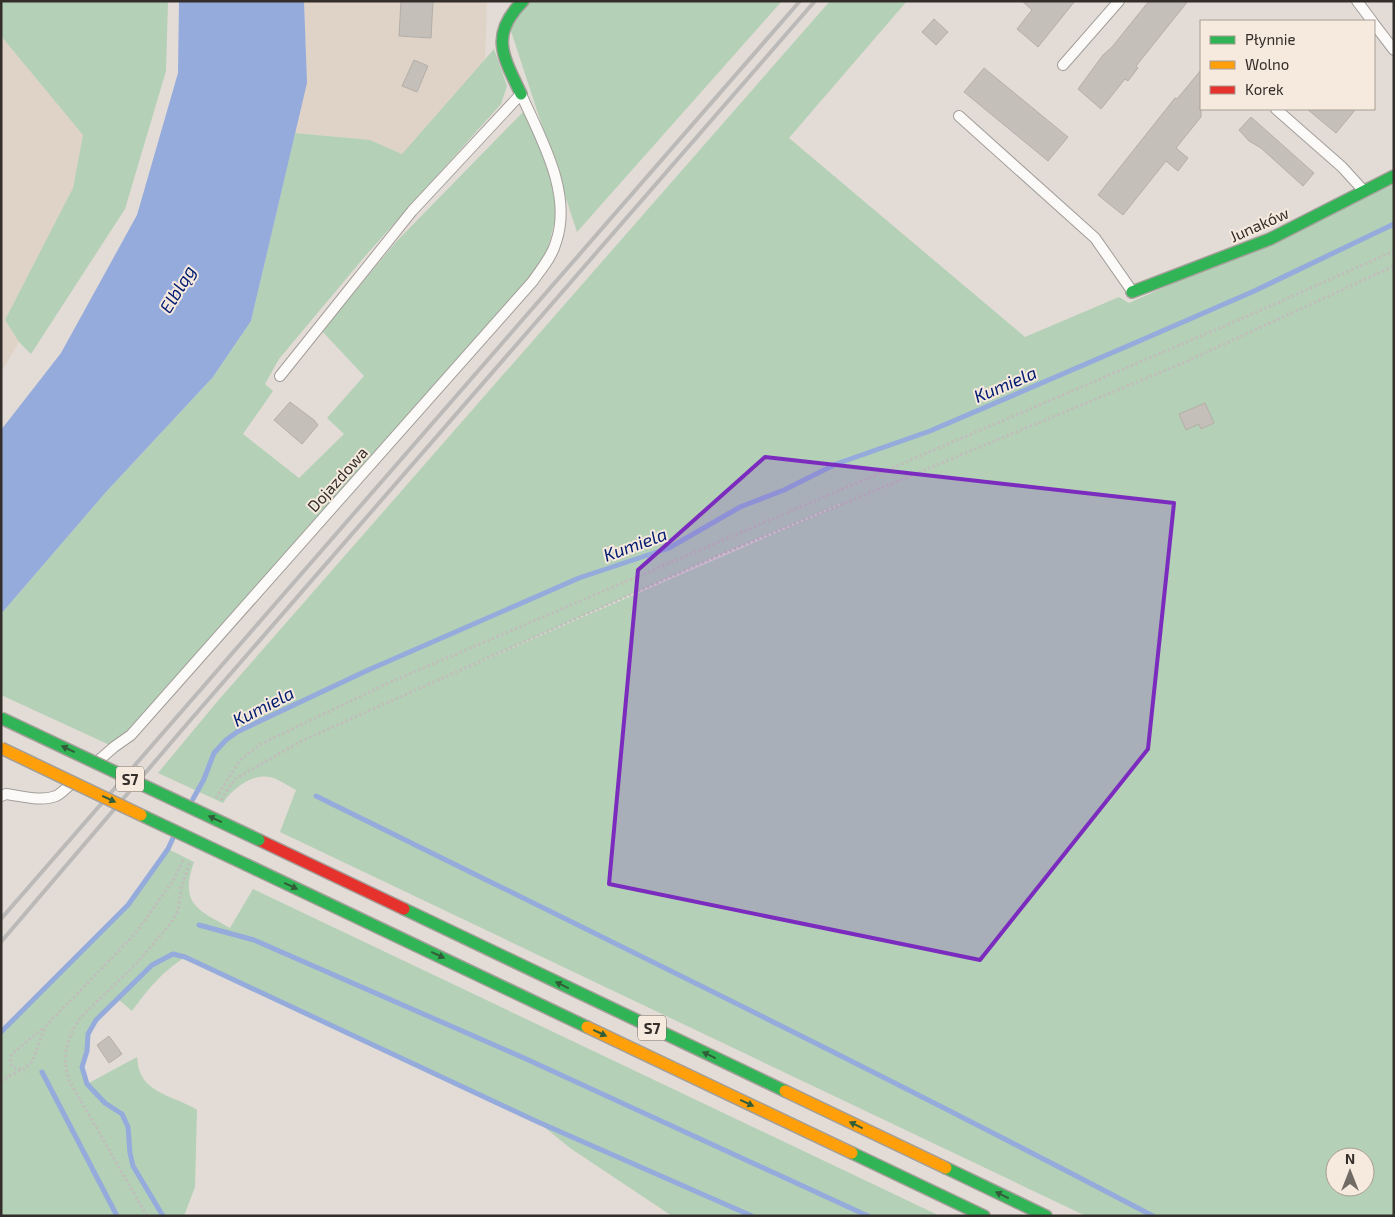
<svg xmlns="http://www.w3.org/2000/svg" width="1395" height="1217" font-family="'Exo 2',sans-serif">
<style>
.commercial{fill:#ded3c6}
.green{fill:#b4d0b7;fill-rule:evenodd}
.water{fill:#94abdc}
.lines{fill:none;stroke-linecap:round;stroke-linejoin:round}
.stream{stroke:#94abdc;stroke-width:5}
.building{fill:#c5bfba;stroke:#b4aea9}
.lane-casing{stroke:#a39e99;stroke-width:12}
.fast-casing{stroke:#a39e99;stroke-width:14}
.slow-casing{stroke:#a39e99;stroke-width:14}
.jam-casing{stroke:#a39e99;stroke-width:14}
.path{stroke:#c0bebb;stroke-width:3;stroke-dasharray:2.5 2.5;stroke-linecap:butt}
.lane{stroke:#fbfaf9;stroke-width:10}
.fast{stroke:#30b455;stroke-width:11}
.slow{stroke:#ff9f0a;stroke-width:11}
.jam{stroke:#e5322d;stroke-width:11}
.rail{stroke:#bcbab9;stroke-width:4}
.fast-bridge-casing{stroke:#a39e99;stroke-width:14;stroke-linecap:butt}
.slow-bridge-casing{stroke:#a39e99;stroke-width:14;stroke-linecap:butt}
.fast-bridge{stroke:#30b455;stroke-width:11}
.slow-bridge{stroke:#ff9f0a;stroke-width:11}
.oneway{fill:#325d39}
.marked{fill:#7b2cbf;fill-opacity:0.2;stroke:#7b2cbf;stroke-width:4;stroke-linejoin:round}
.labels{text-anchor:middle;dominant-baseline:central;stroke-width:4;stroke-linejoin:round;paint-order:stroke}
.shield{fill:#f6e9dd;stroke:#6e6660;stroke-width:1}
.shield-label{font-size:15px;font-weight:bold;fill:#332e2a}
.street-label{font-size:16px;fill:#332e2a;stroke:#f6e9dd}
.water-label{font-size:18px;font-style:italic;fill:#021d71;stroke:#f6e9dd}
</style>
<rect width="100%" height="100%" fill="#e3dcd6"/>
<g class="commercial">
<path d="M304,1H487L485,59L402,154L370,140L295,133L307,83Z"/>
<path d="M1,36L83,135L73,188L5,320L19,342L1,372Z"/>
</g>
<g class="green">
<path d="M1,1H168L166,71L125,209L31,354L19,342L5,320L73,188L83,135L1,36Z"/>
<path d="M532,1H782L577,232L508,22Z"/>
<path d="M830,1H907L789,138L1025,337L1119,297L1129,303L1394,184V1216H1086L280,832L296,790C288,786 279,779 270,777C253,773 232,789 223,803L158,773L216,703ZM840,504V505L455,673L719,555ZM1335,1157H1365V1187H1335Z"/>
<path d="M494,49L507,86L501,104L366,255L279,359L265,384L273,391L243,434L299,478L344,434L327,418L364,376L322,331L395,243L523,112L537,135L556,194L555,220L547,252L532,277L139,721L112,746L1,695V614L106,492L213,377L251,321L295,133L370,140L402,154Z"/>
<path d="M168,849L194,862C179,904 198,910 230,928L253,889L940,1216H672L570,1148L538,1122L185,957C161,973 149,988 132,1011L118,999L96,1020L88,1034L87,1051L82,1067L87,1084L137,1057C138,1062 138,1068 140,1072C148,1094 179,1098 197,1110L195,1187L184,1216H1V1032L128,905Z"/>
</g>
<path class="water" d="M179,1H304L307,83L251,321L213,377L106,492L1,614V430L61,353L137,215L178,73Z"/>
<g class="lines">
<g class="stream">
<path d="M316,796C596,934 877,1071 1153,1216"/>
<path d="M193,799L204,779L214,753L226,740L237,732L260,721L366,671L579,578L669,548L740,507L784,490L836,464L930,431L1130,345L1252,292L1394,224"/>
<path d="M199,925L254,940L524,1058L868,1216"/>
<path d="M1,1032L128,905L168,849L173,838"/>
<path d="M42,1072L117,1216"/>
<path d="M163,1216L133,1166L130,1153L128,1127L122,1114L105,1103L87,1084L82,1067L87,1051L88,1034L96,1020L152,965L173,954L185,957L538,1122L752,1216"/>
</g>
</g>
<g class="building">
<path d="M401,1H433L431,38L399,36Z"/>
<path d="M1022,1H1075L1038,47L1017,29L1032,10Z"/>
<path d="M1149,1H1188L1136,66L1138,68L1128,81L1125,79L1101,109L1078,89L1103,55L1112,47Z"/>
<path d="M934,19L948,32L936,45L922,32Z"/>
<path d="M414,60L428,66L417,92L402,86Z"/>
<path d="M984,68L1068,137L1048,161L964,92Z"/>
<path d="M1201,70V117L1176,148L1188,158L1178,171L1166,161L1123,215L1098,195L1175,98L1177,99Z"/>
<path d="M1307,109H1356L1336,133Z"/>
<path d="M1251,117L1314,173L1303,186L1261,148L1249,141L1239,130Z"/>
<path d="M290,402L314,420L318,425L302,444L274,420Z"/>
<path d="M1205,403L1214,423L1201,429L1199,424L1186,430L1179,414Z"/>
<path d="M109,1036L122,1054L109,1063L97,1045Z"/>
</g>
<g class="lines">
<defs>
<g id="lane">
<path d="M1357,1L1372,21"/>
<path d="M1374,24L1394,50"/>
<path d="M1063,65L1119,1"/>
<path d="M1276,109L1342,167L1363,190"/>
<path d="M959,116L1095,238L1132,291"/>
<path d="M98,761L114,747L131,735L533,281C541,269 552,257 556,242C573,193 540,137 521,94L412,211L280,376"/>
<path d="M1,796L6,794C22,796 40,802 56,796C62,793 67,787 72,783"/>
</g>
<g id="fast">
<path d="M521,94C503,56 489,35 523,1"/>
<path d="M1132,292L1270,239L1394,176"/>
<path d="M247,865L587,1027"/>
<path d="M404,909L785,1091"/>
<path d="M852,1153L984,1216"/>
<path d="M946,1168L1046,1216"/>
</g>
<g id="slow">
<path d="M587,1027L852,1153"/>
<path d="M785,1091L946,1168"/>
</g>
<path id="jam" d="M259,840L404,909"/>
</defs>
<use href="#lane" class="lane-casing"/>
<use href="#fast" class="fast-casing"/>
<use href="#slow" class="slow-casing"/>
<use href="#jam" class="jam-casing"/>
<g class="path">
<path d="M216,798L240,760L261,744L386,684L1243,318L1394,251"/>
<path d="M221,800L235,779L301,741L719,555L1183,363L1394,266"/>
<path d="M21,1069L13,1068C10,1062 9,1059 12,1054L43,1028"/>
<path d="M1,1082L11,1075L24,1069L32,1062L45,1027L134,935L173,881L184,858"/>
<path d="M147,1216L69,1080C61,1056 67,1037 81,1017L136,964L171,923L178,911L181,889L190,862"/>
</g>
<use href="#lane" class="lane"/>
<use href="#fast" class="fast"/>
<use href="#slow" class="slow"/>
<use href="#jam" class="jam"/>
<g class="rail">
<path d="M1,919L800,1"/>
<path d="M1,942L187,724L815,1"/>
</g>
<defs>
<g id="fast-bridge">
<path d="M1,718L259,840"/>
<path d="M141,815L247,865"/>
</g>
<path id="slow-bridge" d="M1,748L141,815"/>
</defs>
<use href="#fast-bridge" class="fast-bridge-casing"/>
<use href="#slow-bridge" class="slow-bridge-casing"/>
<use href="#fast-bridge" class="fast-bridge"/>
<use href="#slow-bridge" class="slow-bridge"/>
</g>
<defs><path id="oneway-solid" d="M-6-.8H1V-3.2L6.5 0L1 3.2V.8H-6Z" transform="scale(1.25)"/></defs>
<g class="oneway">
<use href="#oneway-solid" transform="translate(68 749) rotate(-155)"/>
<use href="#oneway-solid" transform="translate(109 799) rotate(25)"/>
<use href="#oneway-solid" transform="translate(215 819) rotate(-155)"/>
<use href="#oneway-solid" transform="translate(291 886) rotate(25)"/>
<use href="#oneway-solid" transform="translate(438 955) rotate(25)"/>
<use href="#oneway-solid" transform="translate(562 985) rotate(-154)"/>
<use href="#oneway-solid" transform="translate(600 1033) rotate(25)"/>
<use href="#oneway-solid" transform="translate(709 1055) rotate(-154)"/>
<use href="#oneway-solid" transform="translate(747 1103) rotate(25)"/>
<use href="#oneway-solid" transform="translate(856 1125) rotate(-154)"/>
<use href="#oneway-solid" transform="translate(1002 1195) rotate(-154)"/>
</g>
<path class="marked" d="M765,457L1174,503L1148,749L980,960L609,884L638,570Z"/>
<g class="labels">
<g class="shield">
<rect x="116" y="766.5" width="28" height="25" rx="4"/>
<rect x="638" y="1015.5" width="28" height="25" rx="4"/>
</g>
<g class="shield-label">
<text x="130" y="779">S7</text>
<text x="652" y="1028">S7</text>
</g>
<g class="street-label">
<text transform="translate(1259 224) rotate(-24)">Junaków</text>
<text transform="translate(337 479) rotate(-48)">Dojazdowa</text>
</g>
<g class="water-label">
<text transform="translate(177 289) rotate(-59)">Elbląg</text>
<text transform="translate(1005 384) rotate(-23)">Kumiela</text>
<text transform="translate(635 544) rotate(-20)">Kumiela</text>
<text transform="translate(263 706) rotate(-27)">Kumiela</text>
</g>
</g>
<rect width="1395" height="1217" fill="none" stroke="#332e2a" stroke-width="5"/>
<rect x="1200" y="20" width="175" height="90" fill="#f6e9dd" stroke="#a89e95"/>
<rect x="1210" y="36" width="25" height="8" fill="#30b455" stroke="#a89e95"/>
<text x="1245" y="45" font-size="15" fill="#332e2a">Płynnie</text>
<rect x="1210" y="61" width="25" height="8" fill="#ff9f0a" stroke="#a89e95"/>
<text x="1245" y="70" font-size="15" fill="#332e2a">Wolno</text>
<rect x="1210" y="86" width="25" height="8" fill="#e5322d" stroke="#a89e95"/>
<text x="1245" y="95" font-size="15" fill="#332e2a">Korek</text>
<g transform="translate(1350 1172)"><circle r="24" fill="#f6e9dd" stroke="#a89e95"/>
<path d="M0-4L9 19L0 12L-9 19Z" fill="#716b66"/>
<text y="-8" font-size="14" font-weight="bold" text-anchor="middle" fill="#332e2a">N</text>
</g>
</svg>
